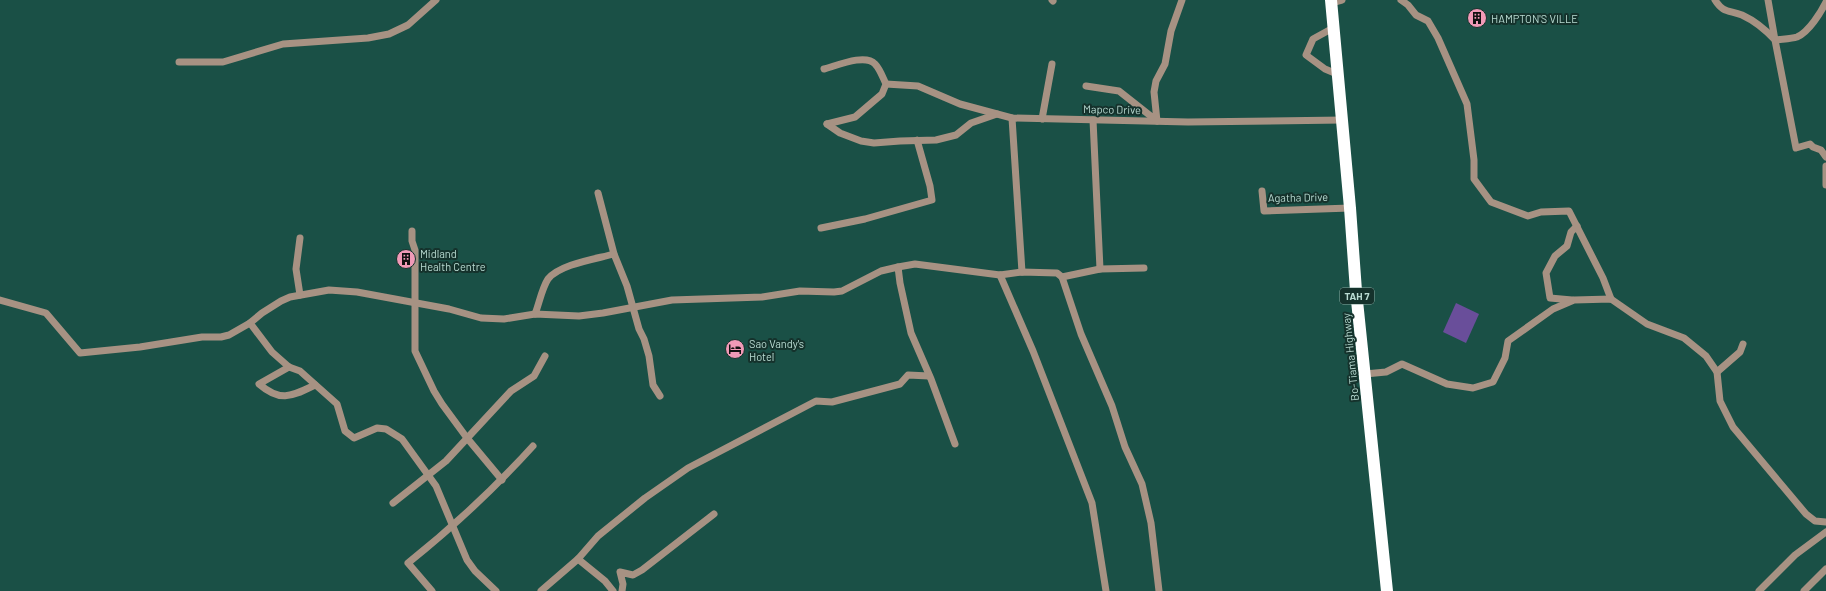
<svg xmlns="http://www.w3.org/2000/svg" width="1826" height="591" font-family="Barlow,sans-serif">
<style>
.green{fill:#694e9a}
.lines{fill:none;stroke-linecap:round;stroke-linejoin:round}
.minor{stroke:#a79283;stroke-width:7}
.highway{stroke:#fff;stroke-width:12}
.labels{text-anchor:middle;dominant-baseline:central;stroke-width:4;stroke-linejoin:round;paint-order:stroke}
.shield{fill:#15322c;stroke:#88a8a0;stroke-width:1}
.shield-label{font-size:10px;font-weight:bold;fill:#b9dbd2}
.poi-label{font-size:11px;fill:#b9dbd2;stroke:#15322c;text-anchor:start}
.street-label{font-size:11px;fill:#b9dbd2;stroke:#15322c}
</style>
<rect width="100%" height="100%" fill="#1a5046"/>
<path class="green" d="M1456,303L1479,314L1466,343L1443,332Z"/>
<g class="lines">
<g class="minor">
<path d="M1052,0L1053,1"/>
<path d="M1401,0L1408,5L1416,15L1428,21L1438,38L1467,104L1474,160V179L1491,202L1528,216L1541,212L1569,211L1603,278L1611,299"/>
<path d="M1715,0C1723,13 1729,10 1742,15C1755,21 1765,29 1775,40L1796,148L1810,144L1813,147L1821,150L1826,157"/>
<path d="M1768,0L1775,40C1782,39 1791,39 1797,37C1809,32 1821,12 1826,2"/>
<path d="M1331,3L1342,0"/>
<path d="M1333,28L1313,39L1306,55L1325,69L1337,74"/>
<path d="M179,62H223L283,44L368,38L389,34L408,25L436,0"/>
<path d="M824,69C836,66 865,53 875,64C880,69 883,78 886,84L882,94L855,117L827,124"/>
<path d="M886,84L918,86L960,104L1012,118L1188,122L1343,120"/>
<path d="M1086,86L1119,91L1157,121L1154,92L1156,81L1165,64L1171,31L1182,0"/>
<path d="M1012,118L1022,272"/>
<path d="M1042,119L1052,64"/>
<path d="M1093,120L1100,269"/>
<path d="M827,124L840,133L861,141L874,143L900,141L936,140L956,135L971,123L997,114"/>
<path d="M1826,166V185"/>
<path d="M1262,191L1264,211L1350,208"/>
<path d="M598,193L614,254L627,286L639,329L644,339L649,356L653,385L660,396"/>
<path d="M821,228L865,219L932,200L930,186L917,140"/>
<path d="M412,231V241L415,250V351L434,391L442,404L467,438L502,480"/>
<path d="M300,238L296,269L300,295"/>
<path d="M1000,275L1033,351L1092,503L1106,591"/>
<path d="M1062,277L1100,269L1144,268"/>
<path d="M0,300L46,313L80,353L140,347L202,337H221L229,335L250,323"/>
<path d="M1572,300L1550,298L1546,273L1555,256L1567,246L1571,232L1577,226"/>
<path d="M535,314C539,304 542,288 548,279C560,264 596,259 614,254"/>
<path d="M289,367L259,384C281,403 292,396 315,385"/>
<path d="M1717,372L1740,352L1743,344"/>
<path d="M1365,374L1386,372L1402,364L1447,384L1473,388L1493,382L1505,358L1508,341L1553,309L1574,300L1611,299L1647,324L1684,338L1706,356L1717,372L1720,401L1733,427L1806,514L1815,521L1826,522"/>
<path d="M955,444L931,379L911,333L900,283L898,267L915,264L1000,275L1022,272L1057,273L1062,277L1081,334L1112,406L1125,447L1142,484L1151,523L1159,591"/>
<path d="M393,503L446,461L511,391L534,376L545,356"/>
<path d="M578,559L605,581L613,591"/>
<path d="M432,591L408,563C453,527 494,489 533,446"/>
<path d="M496,591L475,571L467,560L436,486L402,439L386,429L377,428L354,438L345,431L337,404L300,371L289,367L272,352L250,323L262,313L281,301L290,297L329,290L357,292L449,309L481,318L504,319L535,314L579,316L603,313L672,300L762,297L800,291L834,292L842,291L881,271L898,267"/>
<path d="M541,591L578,559L598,536L645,498L688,468L816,401L832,402L900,384L908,375L929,376"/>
<path d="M622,591L623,584L620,572L633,575L642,570L714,514"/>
<path d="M1759,591L1795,555L1826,532"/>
<path d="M1804,591L1826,569"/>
</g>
<path class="highway" d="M1331,0L1350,208L1356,291L1387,591"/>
</g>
<defs>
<symbol id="building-disc" viewBox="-11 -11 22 22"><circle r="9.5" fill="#f09ab7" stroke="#15322c"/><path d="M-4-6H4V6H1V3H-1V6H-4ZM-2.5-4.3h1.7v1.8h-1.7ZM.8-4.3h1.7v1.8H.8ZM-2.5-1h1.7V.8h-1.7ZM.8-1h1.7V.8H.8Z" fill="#111"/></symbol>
<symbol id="hotel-disc" viewBox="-11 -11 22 22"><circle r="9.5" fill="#f09ab7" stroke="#15322c"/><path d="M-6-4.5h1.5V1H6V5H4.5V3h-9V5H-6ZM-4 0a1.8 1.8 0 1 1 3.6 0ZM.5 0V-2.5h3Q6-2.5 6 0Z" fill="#111"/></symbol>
</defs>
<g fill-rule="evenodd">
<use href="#building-disc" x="1466" y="7" width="22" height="22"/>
<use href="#building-disc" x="395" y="248" width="22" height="22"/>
<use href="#hotel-disc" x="724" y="338" width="22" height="22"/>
</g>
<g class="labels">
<rect class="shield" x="1340" y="288" width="34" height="16" rx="3"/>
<g class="shield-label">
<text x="1357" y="296">TAH 7</text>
</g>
<g class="poi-label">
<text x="1491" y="18">HAMPTON'S VILLE</text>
<text x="420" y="253">Midland<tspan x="420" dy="13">Health Centre</tspan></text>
<text x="749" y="343">Sao Vandy's<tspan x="749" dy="13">Hotel</tspan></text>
</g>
<g class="street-label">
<text transform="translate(1112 109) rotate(1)">Mapco Drive</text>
<text transform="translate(1298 197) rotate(-1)">Agatha Drive</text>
<text transform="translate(1350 357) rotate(-96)">Bo-Tiama Highway</text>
</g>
</g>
</svg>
